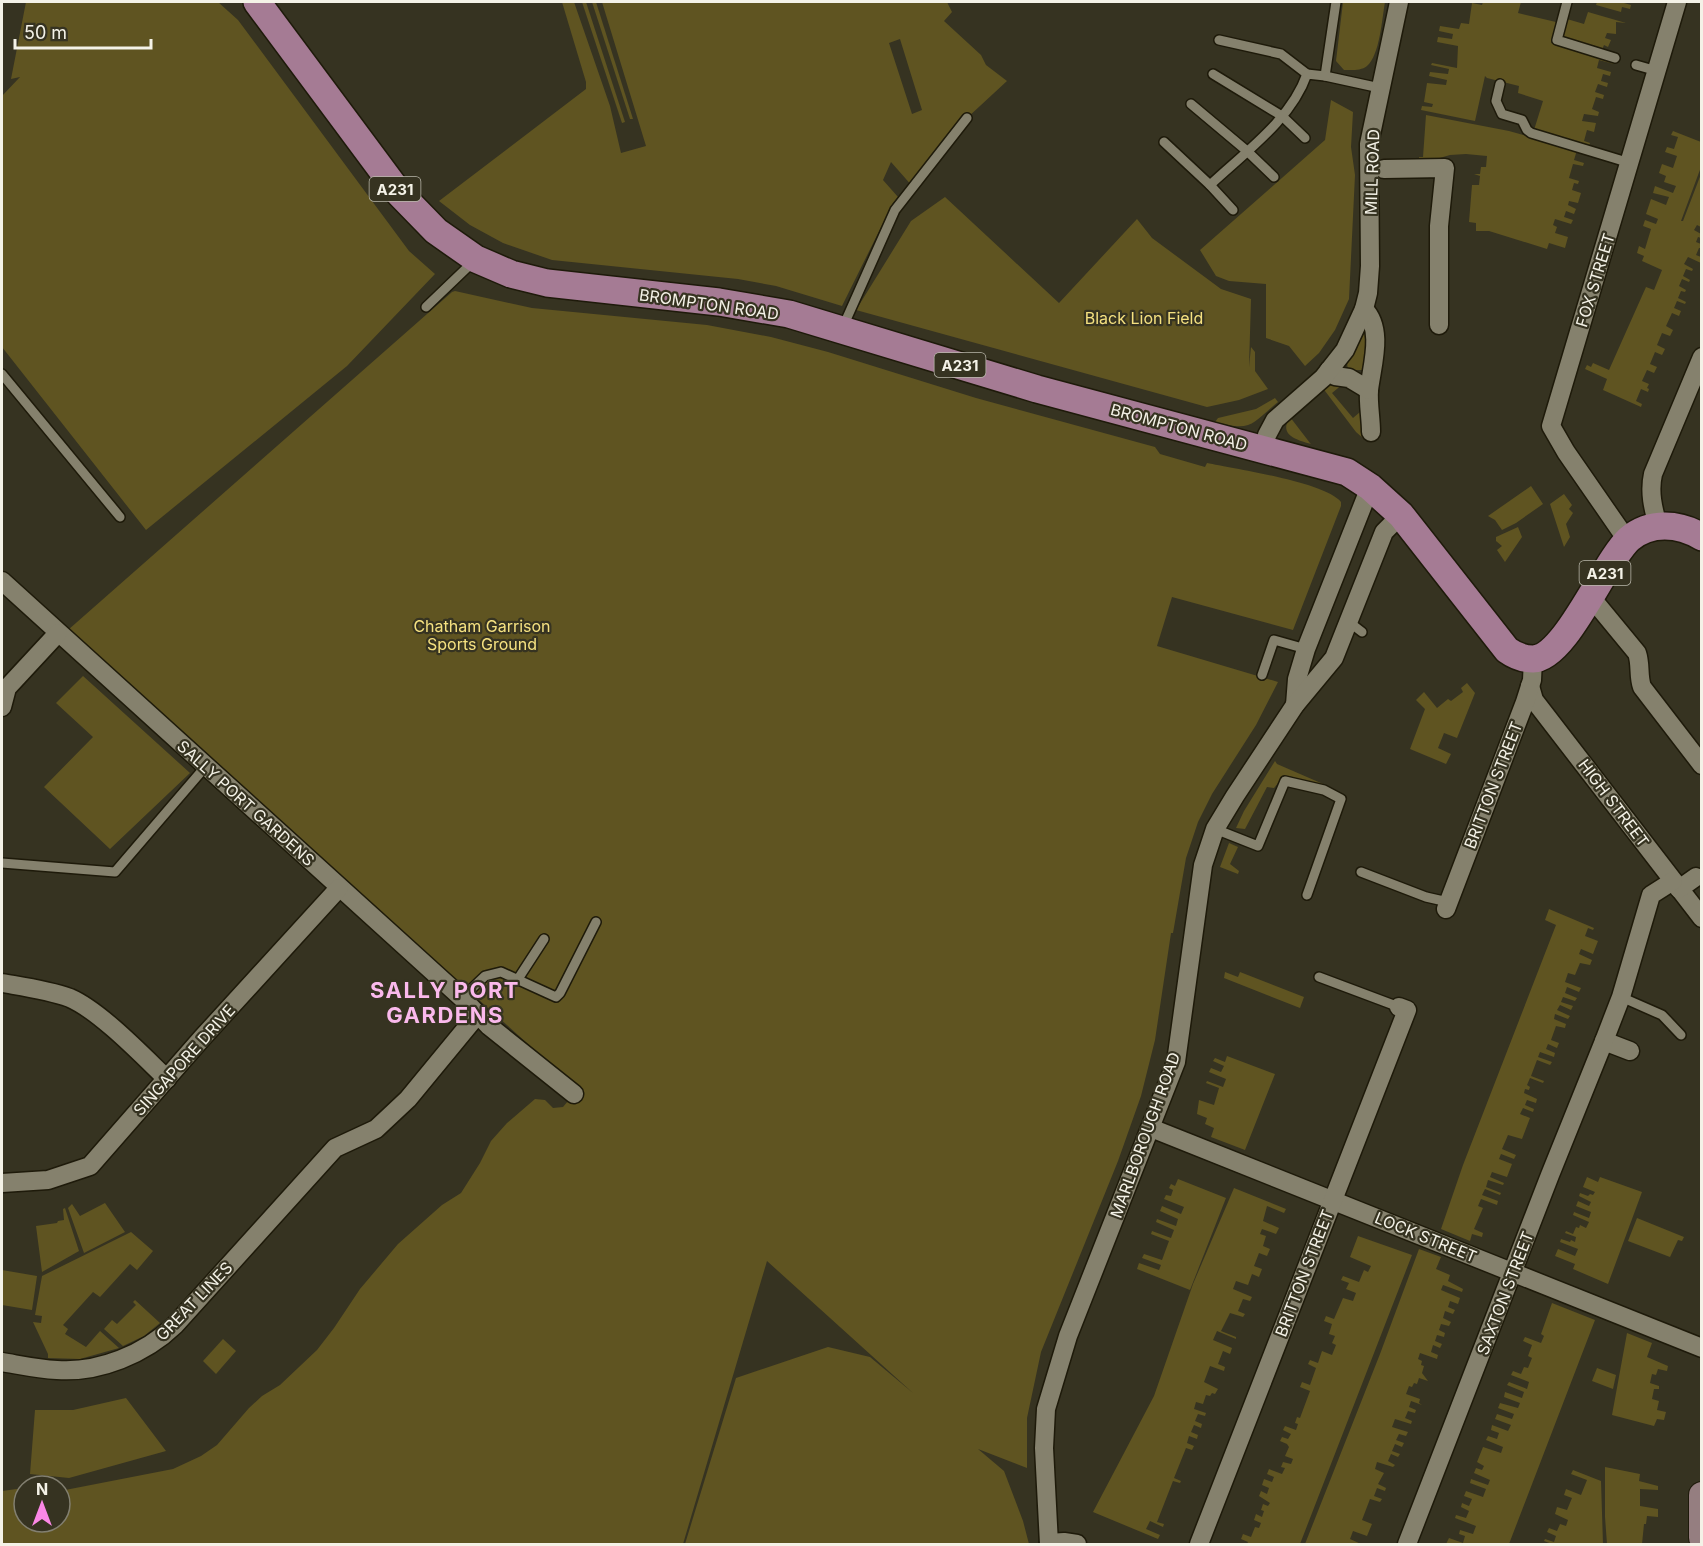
<svg xmlns="http://www.w3.org/2000/svg" width="1703" height="1546" font-family="Inter,sans-serif">
<style>
.green{fill:#5f5421;fill-rule:evenodd}
.lines{fill:none;stroke-linecap:round;stroke-linejoin:round}
.lane-casing{stroke:#1e1a0a;stroke-width:12}
.street-casing{stroke:#1e1a0a;stroke-width:21}
.secondary-casing{stroke:#1e1a0a;stroke-width:28}
.primary-casing{stroke:#1e1a0a;stroke-width:30}
.lane{stroke:#85816d;stroke-width:9}
.street{stroke:#85816d;stroke-width:18}
.secondary{stroke:#957e80;stroke-width:26}
.primary{stroke:#a57b94;stroke-width:27}
.labels{text-anchor:middle;dominant-baseline:central;stroke-width:4.5;stroke-linejoin:round;paint-order:stroke}
.shield{fill:#363321;stroke:#bbb9ac;stroke-width:1.5}
.shield-label{font-size:15px;font-weight:bold;fill:#f4f2e7}
.street-label{font-size:16px;fill:#f4f2e7;stroke:#363321}
.park-label{font-size:16px;fill:#f5e180;stroke:#363321}
.district-label{font-size:22px;font-weight:bold;letter-spacing:1.5px;fill:#fab9ec;stroke:#363321}
</style>
<rect width="100%" height="100%" fill="#363321"/>
<g class="green">
<path d="M26,2H218L238,20L409,251L435,274L347,366L146,530L2,347V96L20,77L11,79Z"/>
<path d="M562,2H574L610,106L621,153L646,146L602,2H947L952,12L944,21L981,55L986,65L1007,81L967,118L913,187L891,162L883,180L898,197L893,203L842,306L776,286L738,279L552,260L503,243L470,225L439,201L586,89V82ZM900,39L922,110L912,114L889,43Z"/>
<path d="M582,2H586L625,122L622,123Z"/>
<path d="M592,2H596L633,119H630Z"/>
<path d="M1343,2H1385C1382,18 1380,55 1367,66C1361,71 1351,70 1344,70L1336,61Z"/>
<path d="M1483,2H1521L1518,13L1556,22L1551,43L1614,62V64L1599,60L1597,68L1611,72L1610,76L1603,74L1601,81L1608,83L1607,87L1598,84L1595,92L1604,95L1603,99L1596,97L1592,109L1599,112L1598,116L1584,114L1582,121L1596,123L1594,132L1587,130L1584,141L1590,143L1589,147L1534,130L1543,101L1518,93L1519,86L1487,78L1485,76L1475,121L1421,110L1422,106L1432,107L1433,104L1424,102L1427,83L1446,85L1447,80L1429,76L1430,72L1448,74L1449,69L1431,65L1432,63L1457,68L1458,46L1437,42L1438,37L1452,39L1453,34L1439,31L1440,26L1459,29L1461,23L1469,24L1472,3L1482,5Z"/>
<path d="M1597,2H1624V3L1631,5L1630,9L1622,7L1621,12L1596,5Z"/>
<path d="M1588,12L1626,23L1616,22V34L1607,33L1605,38L1611,40L1608,47L1604,45L1602,50L1562,37L1567,19L1584,24Z"/>
<path d="M1331,100L1353,112L1351,147L1355,175L1349,299L1335,330L1319,353L1305,366L1289,346L1266,338V284L1229,281L1216,276L1200,250L1325,140Z"/>
<path d="M1426,115L1509,131L1577,150L1574,160L1584,163L1583,166L1573,164L1569,178L1579,181L1578,184L1574,183L1572,190L1581,193L1578,203L1569,201L1568,205L1576,209L1574,214L1566,211L1564,217L1573,220L1571,224L1555,219L1553,225L1557,227L1555,233L1568,237L1565,248L1549,243L1547,249L1489,231H1476V223L1469,222L1472,185H1479L1480,176L1474,174H1480L1481,167H1486L1487,156L1466,154L1450,155L1419,164V157H1423Z"/>
<path d="M1673,131L1701,142V167L1681,221H1683L1701,174V227L1697,225L1694,230L1701,234V238L1698,237L1696,242L1701,244V248H1699L1696,255L1701,257V263L1688,257L1684,264L1693,269L1692,271L1686,269L1683,276L1690,280L1689,282L1682,279L1679,286L1686,290L1685,292L1681,291L1678,298L1686,302L1685,304L1677,301L1674,308L1681,311L1679,316L1672,313L1666,326L1673,330L1670,336L1662,333L1657,345L1665,349L1662,355L1655,352L1650,364L1657,367L1654,373L1647,370L1642,381L1649,384L1647,388L1649,389L1648,392L1641,389L1636,401L1642,404L1641,407L1603,390L1607,379L1585,369L1587,365L1591,367L1593,363L1609,370L1646,287L1654,290L1662,270L1642,261L1644,256L1637,253L1639,246L1645,249L1651,229L1643,226L1645,220L1656,224L1658,219L1646,214L1651,199L1666,205L1669,197L1653,193L1655,186L1673,193L1676,186L1664,182L1666,176L1659,173L1662,164L1673,168L1677,156L1665,152L1667,147L1674,149L1678,137L1671,135Z"/>
<path d="M945,197L1059,303L1137,219L1152,238L1221,289L1251,299L1249,367L1251,347L1255,352V371L1268,389L1239,400L1207,407L856,310L911,221Z"/>
<path d="M455,291L532,308L707,325L771,337L828,352L976,398L1155,447L1160,454L1205,467L1207,463C1235,469 1325,482 1341,502V506L1293,630L1172,597L1157,646L1278,682L1256,725L1212,794L1198,822L1186,858L1173,933H1171L1155,1040L1141,1096L1118,1161L1041,1352L1027,1418V1468L978,1449L1004,1471L1023,1521L1029,1544H685L736,1378L828,1347L870,1357L913,1393L767,1261L683,1544H2V1491L24,1488V1522H60V1491L173,1469L201,1456L217,1445L249,1408L262,1396L280,1385L317,1350L334,1328L360,1289L398,1244L442,1205L461,1193L480,1163L491,1141L507,1123L535,1099L545,1100L553,1108L563,1107L578,1089L68,630L452,292Z"/>
<path d="M1364,334L1369,335L1364,370H1348L1347,363Z"/>
<path d="M1329,383L1343,384L1332,393L1353,418L1360,412L1365,413L1364,439L1356,432L1322,387Z"/>
<path d="M1275,398L1278,402C1251,424 1253,432 1215,422L1218,418L1256,409Z"/>
<path d="M1290,417L1310,443L1311,444C1297,440 1278,435 1290,417Z"/>
<path d="M1531,486L1543,504L1516,523L1502,530L1495,520L1488,516Z"/>
<path d="M1564,494L1572,505L1569,509L1573,513L1566,524L1570,537L1564,547L1550,504Z"/>
<path d="M1518,527L1522,537L1505,562L1497,550L1502,546L1496,541V537Z"/>
<path d="M83,676L190,773L110,849L44,787L93,737L56,703Z"/>
<path d="M1467,683L1475,693L1457,738L1444,733L1438,748L1451,754L1446,764L1410,749L1425,709L1416,700L1424,692L1437,708L1448,699L1451,701L1463,692L1461,688Z"/>
<path d="M1275,761L1277,764L1330,787L1328,789L1289,776L1283,777L1274,788L1267,787L1245,829L1236,828L1244,811Z"/>
<path d="M1229,843L1238,847L1230,864L1239,871L1238,874L1220,867Z"/>
<path d="M1549,909L1594,928L1593,930L1588,928L1585,936L1598,941L1593,954L1581,949L1579,954L1592,960L1590,965L1580,963L1575,975L1568,973L1565,982L1581,988L1579,992L1567,987L1565,993L1577,998L1575,1001L1563,997L1561,1002L1573,1006L1571,1010L1560,1005L1557,1010L1570,1016L1568,1019L1555,1014L1554,1019L1566,1024L1565,1028L1556,1026L1551,1040L1559,1043L1557,1048L1548,1044L1546,1049L1555,1053L1554,1057L1540,1052L1538,1057L1552,1062L1550,1065L1537,1060L1531,1076L1544,1081L1543,1083L1530,1078L1527,1085L1530,1087L1529,1090L1525,1089L1524,1093L1537,1099L1536,1103L1527,1100L1525,1105L1534,1109L1533,1112L1523,1108L1520,1114L1530,1118L1522,1139L1508,1135L1502,1149L1516,1155L1514,1159L1501,1154L1499,1159L1512,1164L1507,1177L1492,1172L1490,1177L1504,1183L1503,1185L1488,1180L1486,1187L1501,1193L1500,1195L1485,1189L1482,1195L1498,1201L1497,1205L1481,1199L1478,1206L1483,1208L1474,1229L1483,1233L1482,1237L1472,1234L1470,1241L1441,1229L1463,1165L1556,925L1545,920Z"/>
<path d="M1225,972L1238,977L1240,972L1304,997L1300,1008L1224,978Z"/>
<path d="M1227,1056L1275,1074L1245,1150L1211,1137L1214,1128L1205,1124L1207,1118L1197,1114L1199,1100L1214,1105L1219,1088L1206,1083L1207,1081L1223,1087L1226,1079L1209,1072L1211,1068L1221,1072L1224,1066L1213,1061L1215,1058L1225,1062Z"/>
<path d="M1587,1177L1598,1182L1600,1177L1642,1192L1608,1284L1573,1269L1575,1264L1555,1256L1558,1249L1575,1256L1578,1249L1560,1242L1561,1239L1570,1242L1571,1240L1575,1242L1576,1237L1565,1233L1566,1231L1573,1234L1576,1227L1579,1228L1580,1225L1586,1228L1589,1222L1573,1215L1574,1212L1589,1218L1591,1212L1576,1206L1578,1201L1589,1206L1591,1202L1579,1196L1580,1193L1588,1196L1590,1194L1593,1195L1595,1192L1583,1187Z"/>
<path d="M1178,1179L1226,1198L1190,1290L1137,1269L1139,1263L1159,1270L1161,1265L1142,1258L1144,1254L1162,1260L1169,1241L1151,1234L1152,1231L1171,1238L1174,1230L1156,1222L1157,1219L1176,1226L1178,1219L1160,1211L1162,1206L1181,1214L1184,1207L1164,1199L1166,1195L1171,1196L1173,1190L1169,1188L1171,1184L1175,1186Z"/>
<path d="M1234,1188L1286,1209L1284,1213L1267,1206L1263,1221L1279,1228L1276,1234L1262,1229L1260,1234L1266,1236L1263,1246L1270,1249L1267,1256L1259,1253L1254,1266L1262,1269L1259,1277L1252,1274L1248,1285L1236,1281L1233,1289L1252,1297L1250,1301L1243,1299L1238,1311L1245,1314L1243,1317L1230,1313L1221,1331L1236,1337V1339L1217,1331L1213,1340L1232,1348L1230,1354L1223,1351L1218,1364L1225,1367L1224,1371L1210,1366L1204,1382L1218,1389L1215,1394L1212,1393L1210,1396L1206,1395L1203,1404L1196,1402L1194,1409L1206,1413L1205,1416L1198,1414L1195,1421L1202,1424L1201,1428L1194,1425L1191,1432L1198,1435L1197,1439L1189,1436L1187,1443L1194,1446L1192,1450L1186,1448L1174,1478L1181,1481L1180,1483L1173,1481L1157,1522L1164,1524L1163,1527L1150,1521L1146,1529L1160,1535L1158,1539L1093,1512L1154,1396L1193,1284Z"/>
<path d="M105,1203L125,1232L84,1253L68,1208L72,1204L80,1216Z"/>
<path d="M65,1208L79,1251L42,1272L36,1226L57,1223L58,1221L64,1220L63,1209Z"/>
<path d="M1637,1218L1684,1237L1682,1241L1678,1240L1670,1257L1628,1241Z"/>
<path d="M131,1232L153,1251L137,1270L130,1264L100,1297L93,1292L63,1325L68,1329L65,1334L86,1347L100,1331L119,1348L80,1359L48,1358V1354L33,1322L41,1323L42,1316L35,1315L42,1276Z"/>
<path d="M1358,1236L1412,1255L1300,1544H1247L1248,1542L1241,1539L1243,1534L1251,1537L1255,1527L1259,1528L1261,1523L1254,1520L1256,1514L1262,1517L1264,1511L1261,1510L1263,1504L1268,1506L1270,1503L1259,1496L1261,1491L1267,1494L1269,1488L1262,1485L1264,1479L1272,1482L1274,1477L1267,1474L1269,1469L1282,1474L1285,1468L1281,1467L1283,1462L1291,1464L1293,1459L1285,1456L1289,1447L1287,1444L1280,1441L1282,1437L1288,1439L1291,1434L1283,1430L1285,1426L1296,1430L1298,1424L1295,1423L1297,1417L1300,1418L1310,1391L1300,1387L1302,1382L1310,1385L1316,1368L1308,1364L1310,1360L1318,1363L1322,1351L1332,1355L1336,1345L1332,1343L1335,1336L1329,1334L1332,1324L1324,1321L1326,1316L1334,1319L1343,1298L1353,1301L1356,1293L1346,1289L1349,1283L1341,1280L1343,1276L1359,1282L1364,1270L1368,1272L1371,1266L1350,1257Z"/>
<path d="M1419,1249L1441,1257L1436,1269L1450,1275L1448,1281L1463,1289L1462,1292L1443,1285L1441,1290L1460,1298L1458,1304L1450,1301L1448,1307L1455,1310L1453,1314L1445,1311L1443,1318L1451,1322L1449,1326L1441,1324L1439,1330L1445,1333L1444,1337L1437,1335L1435,1341L1442,1344L1440,1348L1433,1345L1431,1352L1438,1355L1437,1359L1420,1353L1418,1359L1422,1361L1421,1365L1424,1366L1422,1373L1428,1381L1419,1378L1417,1384L1414,1383L1412,1387L1409,1386L1406,1394L1420,1399L1419,1403L1422,1405L1411,1401L1409,1407L1416,1410L1415,1413L1408,1411L1405,1418L1412,1421L1411,1424L1395,1419L1392,1427L1408,1432L1406,1436L1399,1434L1396,1440L1404,1443L1402,1447L1395,1444L1392,1451L1400,1454L1398,1457L1391,1454L1388,1461L1395,1465L1393,1467L1377,1462L1375,1469L1384,1473L1378,1484L1386,1488L1385,1491L1377,1488L1374,1496L1382,1499L1380,1502L1370,1499L1362,1520L1372,1524L1367,1536L1353,1531L1350,1539L1361,1544H1305L1380,1354Z"/>
<path d="M2,1270L37,1276L32,1310L2,1305Z"/>
<path d="M135,1300L160,1323L144,1336L123,1346L104,1329L112,1320L117,1324L136,1305L133,1302Z"/>
<path d="M1552,1303L1595,1320L1509,1544H1446L1449,1538L1463,1543L1465,1536L1459,1534L1460,1530L1473,1534L1476,1526L1455,1518L1456,1515L1466,1518L1469,1511L1461,1507L1462,1503L1469,1506L1472,1499L1464,1496L1466,1491L1483,1497L1486,1489L1470,1483L1471,1479L1488,1485L1490,1480L1474,1473L1476,1468L1482,1470L1484,1466L1477,1462L1483,1447L1501,1453L1503,1447L1486,1440L1488,1436L1497,1439L1499,1433L1491,1430L1492,1425L1508,1431L1511,1425L1495,1419L1497,1414L1512,1419L1514,1414L1498,1408L1500,1403L1518,1408L1520,1403L1504,1397L1505,1392L1522,1398L1524,1392L1507,1385L1509,1382L1527,1389L1529,1382L1511,1375L1513,1371L1521,1374L1524,1367L1528,1368L1532,1358L1528,1356L1532,1345L1523,1341L1525,1337L1541,1343L1544,1336L1541,1334Z"/>
<path d="M1627,1333L1652,1343L1647,1357L1668,1366L1667,1371L1658,1369L1656,1375L1652,1374L1650,1383L1659,1386V1389H1654L1652,1399L1659,1401L1657,1410L1666,1412L1664,1420L1657,1419L1654,1426L1612,1415Z"/>
<path d="M223,1339L236,1351L216,1374L203,1361Z"/>
<path d="M1597,1368L1616,1375L1613,1389L1592,1381Z"/>
<path d="M126,1398L166,1451L69,1478L30,1474L35,1410H73Z"/>
<path d="M1605,1467L1640,1474L1639,1481L1658,1486V1490L1640,1489V1506L1658,1509V1517L1647,1516L1646,1524H1644L1642,1544H1607L1605,1517Z"/>
<path d="M1573,1470L1601,1481L1603,1544H1552L1544,1541L1545,1539L1554,1542L1556,1536L1547,1532L1549,1528L1557,1531L1560,1524L1566,1526L1568,1520L1555,1514L1557,1507L1567,1510L1572,1498L1564,1495L1566,1489L1581,1495L1587,1480L1571,1474Z"/>
</g>
<g class="lines">
<defs>
<g id="lane">
<path d="M1336,2L1325,76L1380,88"/>
<path d="M1567,2L1557,40L1615,58"/>
<path d="M1219,40L1281,54L1307,74"/>
<path d="M1636,65L1657,71"/>
<path d="M1213,74L1282,116L1305,138"/>
<path d="M1500,84L1496,101L1502,114L1522,120L1527,130L1531,133L1630,163"/>
<path d="M1191,104L1247,151L1274,177"/>
<path d="M1164,142L1210,185C1245,152 1291,120 1307,74L1325,76"/>
<path d="M1210,185L1233,210"/>
<path d="M426,307L474,261"/>
<path d="M842,329L895,210L967,118"/>
<path d="M2,374L120,517"/>
<path d="M1349,622L1362,632"/>
<path d="M1262,675L1274,640L1306,649"/>
<path d="M1215,829L1258,846L1285,781L1324,790L1341,799L1307,895"/>
<path d="M2,863L115,872L206,766"/>
<path d="M1361,872L1426,897L1448,902"/>
<path d="M1319,977L1399,1007"/>
<path d="M518,979L544,939"/>
<path d="M1621,997L1662,1015L1681,1035"/>
<path d="M462,998L485,976L501,972L556,997L560,993L596,922"/>
</g>
<g id="street">
<path d="M1384,169L1445,168L1439,226V325"/>
<path d="M1364,309C1384,329 1372,365 1369,390C1368,404 1371,418 1371,432"/>
<path d="M1329,370L1335,376L1349,378L1369,390"/>
<path d="M1264,449L1267,435L1275,420L1323,378L1345,350L1364,309L1368,293L1370,266L1369,144L1399,2"/>
<path d="M1658,526C1653,508 1649,492 1653,474L1702,357"/>
<path d="M1627,540L1566,452L1551,426L1677,2"/>
<path d="M2,581L462,998L489,1026L574,1094"/>
<path d="M1590,596L1637,653C1641,664 1638,676 1642,687L1702,765"/>
<path d="M1530,686L1534,700L1702,918"/>
<path d="M1295,705L1297,679L1306,649L1370,487"/>
<path d="M2,707L7,688L58,633"/>
<path d="M1679,889L1696,877"/>
<path d="M1446,909L1525,702L1532,680L1533,659"/>
<path d="M2,983C25,987 48,990 70,998C100,1011 143,1056 167,1079"/>
<path d="M1604,1041L1630,1051"/>
<path d="M1151,1128L1702,1348"/>
<path d="M2,1183L48,1180L90,1166L202,1038L339,888"/>
<path d="M2,1362C20,1365 38,1369 57,1370C99,1373 145,1354 175,1325L335,1148L376,1129L408,1099L478,1014"/>
<path d="M1049,1543L1064,1542L1077,1544"/>
<path d="M1049,1544L1044,1448L1046,1409L1068,1336L1176,1062L1203,865L1215,829L1235,796L1295,705L1334,658L1384,532L1401,515"/>
<path d="M1199,1544L1407,1010L1399,1007"/>
<path d="M1407,1544L1550,1175L1604,1041L1621,997L1651,895L1673,881"/>
</g>
<path id="secondary" d="M1702,1495V1538"/>
<path id="primary" d="M257,2L399,193L436,231L476,259L511,274L547,283L719,302L789,314L1037,389L1347,472L1370,487L1401,515L1507,650C1514,655 1524,659 1533,659C1566,658 1604,562 1629,539C1650,521 1679,523 1702,537"/>
</defs>
<use href="#lane" class="lane-casing"/>
<use href="#street" class="street-casing"/>
<use href="#secondary" class="secondary-casing"/>
<use href="#primary" class="primary-casing"/>
<use href="#lane" class="lane"/>
<use href="#street" class="street"/>
<use href="#secondary" class="secondary"/>
<use href="#primary" class="primary"/>
</g>
<g class="labels">
<g class="shield">
<rect x="369.5" y="177" width="51" height="24" rx="4.5"/>
<rect x="934.5" y="353" width="51" height="24" rx="4.5"/>
<rect x="1579.5" y="561" width="51" height="24" rx="4.5"/>
</g>
<g class="shield-label">
<text x="395" y="189">A231</text>
<text x="960" y="365">A231</text>
<text x="1605" y="573">A231</text>
</g>
<g class="street-label">
<text transform="translate(1372 172) rotate(-88)">MILL ROAD</text>
<text transform="translate(1595 280) rotate(-73)">FOX STREET</text>
<text transform="translate(709 304) rotate(8)">BROMPTON ROAD</text>
<text transform="translate(1179 427) rotate(15)">BROMPTON ROAD</text>
<text transform="translate(1493 785) rotate(-69)">BRITTON STREET</text>
<text transform="translate(246 803) rotate(42)">SALLY PORT GARDENS</text>
<text transform="translate(1614 803) rotate(53)">HIGH STREET</text>
<text transform="translate(184 1060) rotate(-48)">SINGAPORE DRIVE</text>
<text transform="translate(1145 1135) rotate(-70)">MARLBOROUGH ROAD</text>
<text transform="translate(1426 1237) rotate(22)">LOCK STREET</text>
<text transform="translate(1304 1273) rotate(-69)">BRITTON STREET</text>
<text transform="translate(1505 1293) rotate(-69)">SAXTON STREET</text>
<text transform="translate(194 1301) rotate(-46)">GREAT LINES</text>
</g>
<g class="park-label">
<text x="1144" y="318">Black Lion Field</text>
<text x="482" y="626">Chatham Garrison<tspan x="482" dy="18">Sports Ground</tspan></text>
</g>
<g class="district-label">
<text x="445" y="990">SALLY PORT<tspan x="445" dy="25">GARDENS</tspan></text>
</g>
</g>
<rect width="1703" height="1546" fill="none" stroke="#f4f2e7" stroke-width="6"/>
<g transform="translate(42 1504)"><circle r="28" fill="#363321" stroke="#827f70" stroke-width="1.5"/>
<path d="M0-4.5L10 22L0 15L-10 22Z" fill="#fb87e6"/>
<text y="-9" font-size="16" font-weight="bold" text-anchor="middle" fill="#f4f2e7">N</text>
</g>
<path d="M15 39v9h136v-9" fill="none" stroke="#f4f2e7" stroke-width="3"/>
<text x="24" y="39" font-size="18" fill="#f4f2e7" stroke="#363321" stroke-width="4.5" paint-order="stroke">50 m</text>
</svg>
